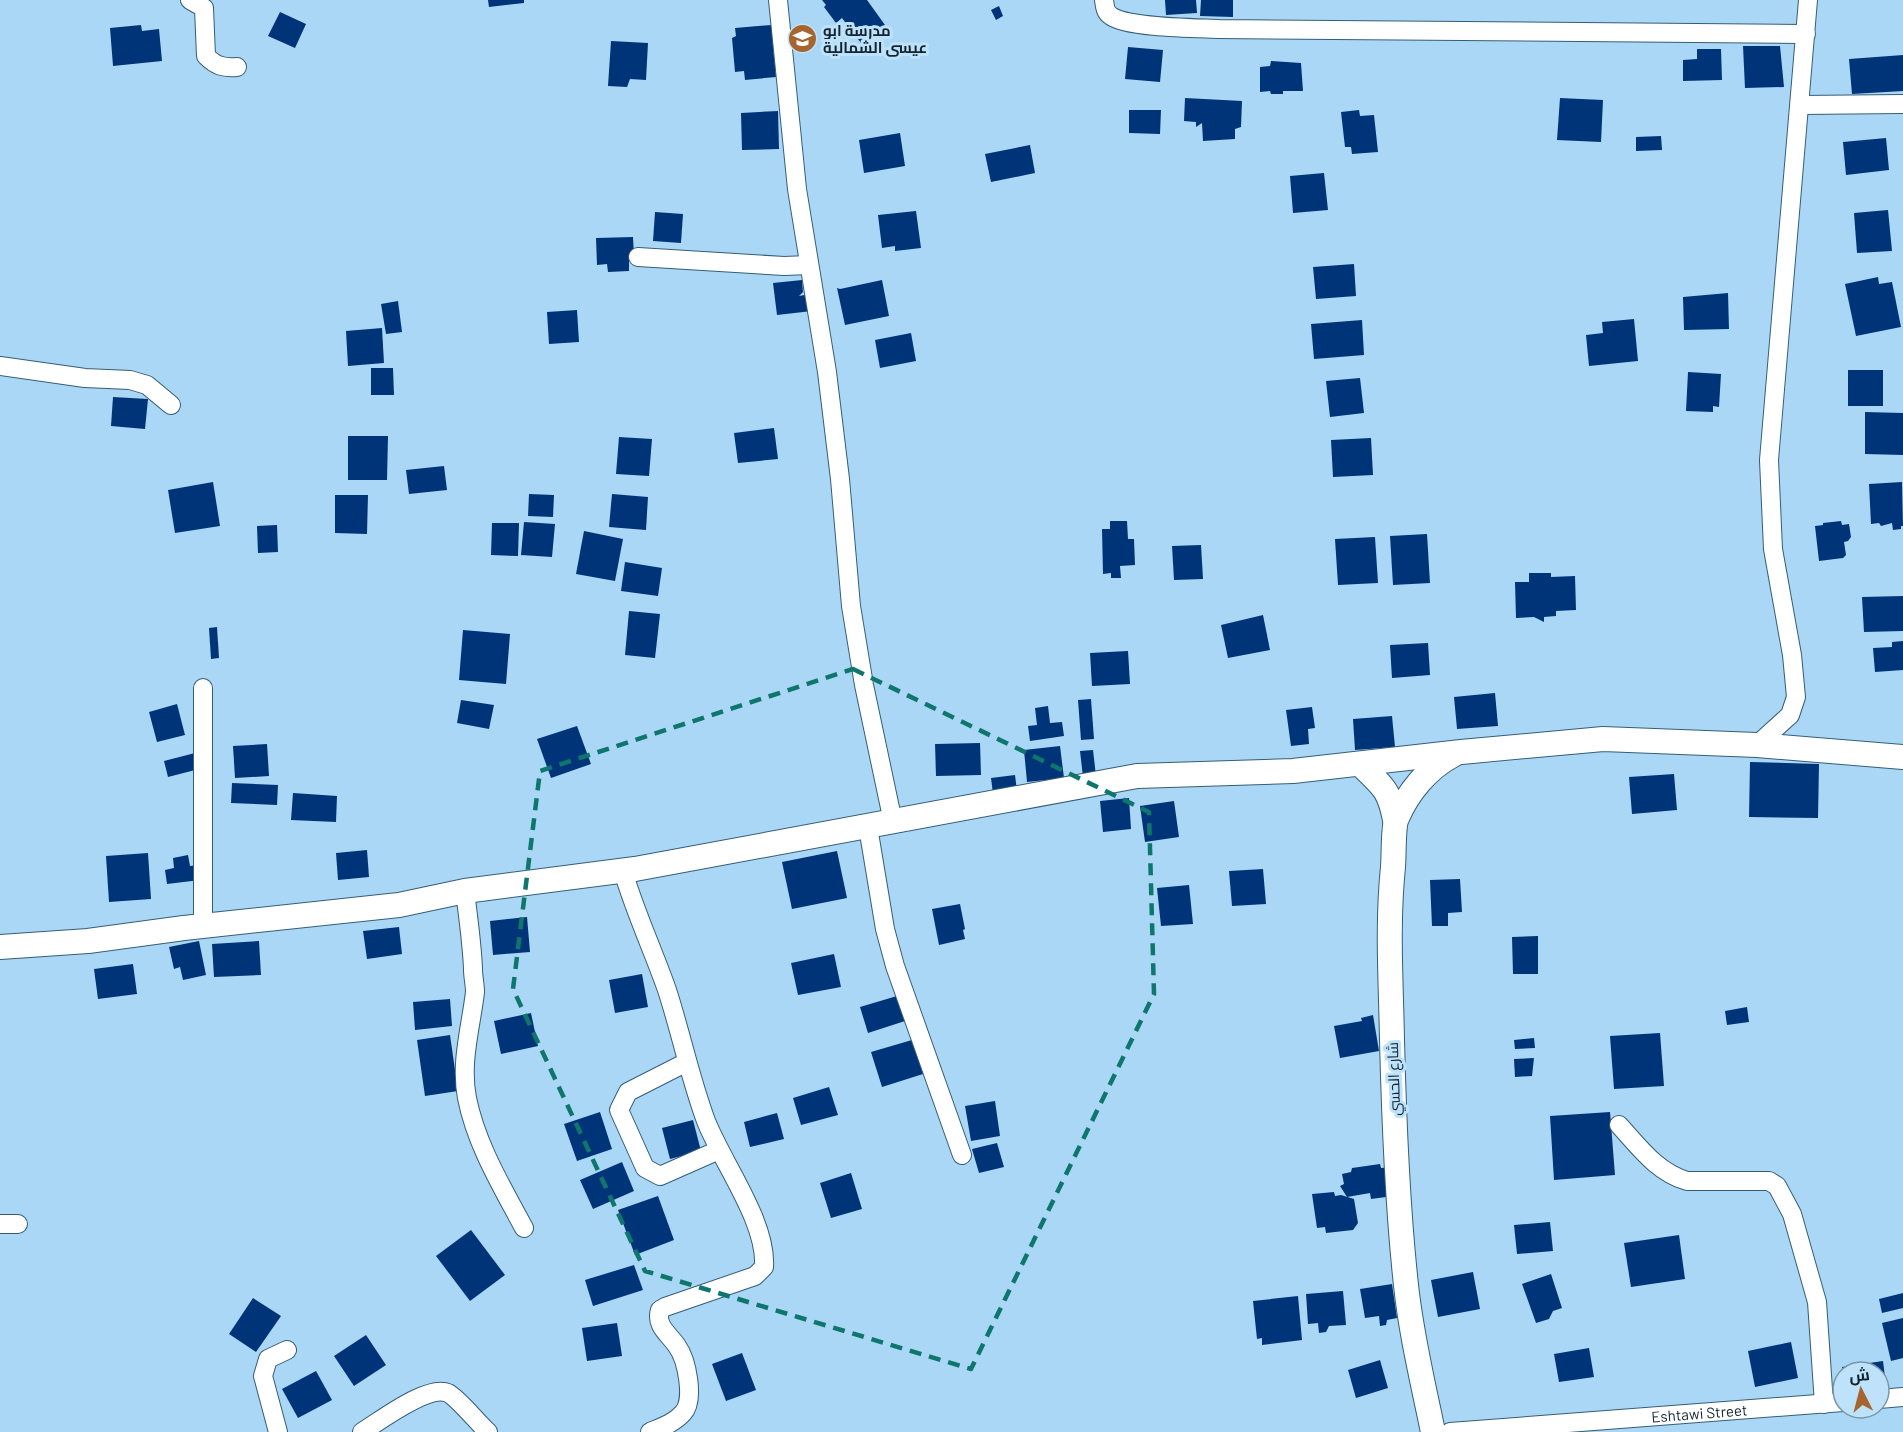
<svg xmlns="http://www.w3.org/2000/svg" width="1903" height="1432" font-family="Barlow,Cairo,sans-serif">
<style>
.building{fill:#003478}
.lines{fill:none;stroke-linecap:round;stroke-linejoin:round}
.street-casing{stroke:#345e77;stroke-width:20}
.secondary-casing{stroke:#345e77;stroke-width:26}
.street{stroke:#fff;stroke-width:18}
.secondary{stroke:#fff;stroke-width:24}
.marked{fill:none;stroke:#0f766e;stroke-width:4.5;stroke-dasharray:12 8;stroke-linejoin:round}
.labels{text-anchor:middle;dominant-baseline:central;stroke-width:6;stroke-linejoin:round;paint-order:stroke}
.poi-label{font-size:15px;font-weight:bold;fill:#12242f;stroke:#bfe2fb;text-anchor:start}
.street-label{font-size:15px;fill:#12242f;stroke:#bfe2fb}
</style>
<rect width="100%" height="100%" fill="#aad7f5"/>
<g class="building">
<path d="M488,0H524V3L489,7Z"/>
<path d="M822,0H867L885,25L861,43L842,18L836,23L824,7L826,5Z"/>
<path d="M1165,0H1196L1197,13L1166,15Z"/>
<path d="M1201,0H1233V17L1200,16Z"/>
<path d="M999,6L1003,16L996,20L991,10Z"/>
<path d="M280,12L306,24L295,48L268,36Z"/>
<path d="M141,25L142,31L159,29L162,61L113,66L110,28Z"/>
<path d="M771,25L776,77L745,80L744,71L735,72L732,38L736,36L735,28Z"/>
<path d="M611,41L648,43L646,80L630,79L627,87L608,86Z"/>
<path d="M1743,46H1780L1784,87L1745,88Z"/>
<path d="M1128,47L1163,50L1160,82L1125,79Z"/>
<path d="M1697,49H1721L1722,80L1683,81V60L1697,59Z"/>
<path d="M1903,55V91L1852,94L1849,59Z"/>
<path d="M1271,61L1301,63L1303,91H1283V94H1271L1270,91L1260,92V67L1270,66Z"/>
<path d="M1185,98L1242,101L1241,127L1235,129V139L1203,141L1202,123L1196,127V122L1184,121Z"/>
<path d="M1560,98L1603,100L1601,142L1557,140Z"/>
<path d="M1129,110H1161L1160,134L1129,133Z"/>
<path d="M1359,110L1360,116L1374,115L1378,152L1352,154L1351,147H1345L1341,112Z"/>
<path d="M778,111L779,149L742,150L741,113Z"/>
<path d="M900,133L905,166L864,173L859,140Z"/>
<path d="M1661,136L1662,150L1636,151V137Z"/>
<path d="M1886,138L1889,170L1846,175L1843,142Z"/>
<path d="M1030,145L1035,173L991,182L985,154Z"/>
<path d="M1324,173L1328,210L1293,213L1290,176Z"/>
<path d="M1888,210L1892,251L1857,253L1854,213Z"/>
<path d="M916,211L921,248L895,251V246L882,248L878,215Z"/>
<path d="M655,212L683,214L681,243L653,241Z"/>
<path d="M633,237L634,256H629V271L608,272L607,264L597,265L596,238Z"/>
<path d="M1354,264L1356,296L1316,299L1313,267Z"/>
<path d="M1878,277L1879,284L1892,282L1901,327L1856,336L1845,284Z"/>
<path d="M802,280L803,292L799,296L810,294L812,311L777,315L773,283Z"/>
<path d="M882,280L889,316L845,325L837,288L840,289Z"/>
<path d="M1728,293L1729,329L1684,330L1683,297Z"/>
<path d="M398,301L402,332L386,334L381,304Z"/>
<path d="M577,310L579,342L549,344L547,312Z"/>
<path d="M1634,319L1638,361L1589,366L1586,335L1603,333L1602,322Z"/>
<path d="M1362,320L1364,355L1314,359L1311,324Z"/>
<path d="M382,328L384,363L348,366L346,331Z"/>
<path d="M911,333L916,361L880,368L875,340Z"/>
<path d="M371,368H393L394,395H371Z"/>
<rect x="1848" y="370" width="35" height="36"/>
<path d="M1688,372L1721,374L1719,407L1713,406V412L1686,411Z"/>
<path d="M1360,378L1364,413L1330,417L1326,381Z"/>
<path d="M113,397L148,399L145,429L111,426Z"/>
<path d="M1865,412L1903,413V455L1865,454Z"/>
<path d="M774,428L778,459L738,463L734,433Z"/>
<path d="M348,436H388L387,480H348Z"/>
<path d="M619,437L652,439L649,476L616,474Z"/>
<path d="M1371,438L1373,475L1333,477L1331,440Z"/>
<path d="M444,466L447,490L409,494L406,470Z"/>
<path d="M213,482L220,526L175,533L168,490Z"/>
<path d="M1902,482L1903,526H1901V529L1893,530L1892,523L1881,526L1879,523L1871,524L1869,484Z"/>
<path d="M529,494L554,495L553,517L528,516Z"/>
<path d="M612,494L648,497L646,530L609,527Z"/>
<path d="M335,495H368L367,534L335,533Z"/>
<path d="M1110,521H1127L1128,539H1134L1135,565L1120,566L1121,578H1111V573L1103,574L1102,529H1110Z"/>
<path d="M1841,521L1842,525L1849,524L1851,537L1848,541L1844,542L1846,555L1843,558L1819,561L1815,526L1823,525V523Z"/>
<path d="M524,522L555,524L552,557L521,555Z"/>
<path d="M492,523H519L518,556L491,555Z"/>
<path d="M277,525L278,552L258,553L257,526Z"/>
<path d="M584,531L623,539L615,581L576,574Z"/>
<path d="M1427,534L1430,583L1393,585L1390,536Z"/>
<path d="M1375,537L1378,583L1338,585L1335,539Z"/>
<path d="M1201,545L1203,579L1174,580L1172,546Z"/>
<path d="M625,562L662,568L658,596L621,591Z"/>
<path d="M1529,573H1551V577L1575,576L1576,610L1556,611V616L1544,617V622L1534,617L1516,618L1515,582H1529Z"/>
<path d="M1903,596V631L1864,632L1862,597Z"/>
<path d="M629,611L660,614L655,658L625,655Z"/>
<path d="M1263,615L1270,650L1228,658L1221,625Z"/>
<path d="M217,627L219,658L211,659L209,628Z"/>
<path d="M463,630L510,634L506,684L459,680Z"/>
<path d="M1903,641V670L1875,672L1873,648L1892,647V642Z"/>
<path d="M1428,643L1430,675L1392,678L1390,645Z"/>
<path d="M1128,651L1130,684L1092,686L1090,653Z"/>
<path d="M1495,693L1498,726L1457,729L1454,697Z"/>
<path d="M1091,699L1094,739L1081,740L1078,700Z"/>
<path d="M461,700L494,705L489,729L457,723Z"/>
<path d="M177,704L185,735L157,742L149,712Z"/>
<path d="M1048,706L1050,723L1062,722L1064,736L1030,741L1028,726L1037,725L1035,708Z"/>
<path d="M1312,707L1315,728L1308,729L1309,744L1291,746L1286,710Z"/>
<path d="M1392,716L1395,747L1355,750L1353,719Z"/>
<path d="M577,726L591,764L551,778L537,739Z"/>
<path d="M980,743L981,775L936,776L935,744Z"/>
<path d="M267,744L269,776L235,778L233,746Z"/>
<path d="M1060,746L1064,778L1027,782L1024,750Z"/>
<path d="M1093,750L1096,776L1083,777L1080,751Z"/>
<path d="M195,753L199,769L168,777L164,761Z"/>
<path d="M1750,762L1819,764L1818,818L1749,817Z"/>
<path d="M1674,774L1677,810L1632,814L1629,777Z"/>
<path d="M1015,775L1017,791L993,794L991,778Z"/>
<path d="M232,783L278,785L277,805L231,803Z"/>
<path d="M293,793L337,796L336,822L291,820Z"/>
<path d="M1129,798L1131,829L1103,832L1100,801Z"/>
<path d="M1174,801L1179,837L1145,842L1140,806Z"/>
<path d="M367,850L369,877L338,880L336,853Z"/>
<path d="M837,851L847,898L792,909L782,862Z"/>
<path d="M148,853L151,899L109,902L106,856Z"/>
<path d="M188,855L190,866L198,865L200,880L167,884L165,870L174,868L173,858Z"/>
<path d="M1263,869L1266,904L1232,906L1229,871Z"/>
<path d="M1460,879L1462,912L1448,913V926H1432L1430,880Z"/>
<path d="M1189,885L1193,924L1161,926L1157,888Z"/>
<path d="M960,904L965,929L963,930L965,939L939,945L932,909Z"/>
<path d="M527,917L530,952L493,955L490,921Z"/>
<path d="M399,927L402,954L367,959L363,931Z"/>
<path d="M1538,936V974H1513L1512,937Z"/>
<path d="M199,941L206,975L183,980L180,967L174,969L169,947Z"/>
<path d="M259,941L261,975L214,977L212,944Z"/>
<path d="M834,954L841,987L798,995L791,963Z"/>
<path d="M133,964L137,994L98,999L94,969Z"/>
<path d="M642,974L648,1007L615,1013L609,980Z"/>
<path d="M897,996L905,1021L868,1033L860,1007Z"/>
<path d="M450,999L452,1026L415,1030L413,1002Z"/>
<path d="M1747,1007L1749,1022L1727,1025L1725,1011Z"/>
<path d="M531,1013L538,1046L501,1054L494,1021Z"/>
<path d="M1373,1015L1379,1051L1340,1058L1334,1026L1362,1021L1361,1018Z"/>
<path d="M1660,1033L1664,1086L1614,1089L1610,1036Z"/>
<path d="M450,1035L458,1091L425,1096L417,1040Z"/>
<path d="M1534,1038L1535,1048L1515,1049L1514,1040Z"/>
<path d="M912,1040L923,1074L882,1087L871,1052Z"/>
<path d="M1534,1058L1532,1076L1515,1077L1514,1059Z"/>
<path d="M829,1087L838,1115L801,1125L793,1098Z"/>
<path d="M995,1101L1000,1136L971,1141L965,1106Z"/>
<path d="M600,1112L612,1149L577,1161L564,1124Z"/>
<path d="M1610,1112L1615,1175L1554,1180L1550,1116Z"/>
<path d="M777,1113L784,1139L750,1147L744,1122Z"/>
<path d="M693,1120L701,1151L670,1159L662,1128Z"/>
<path d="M997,1143L1004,1167L979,1173L972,1149Z"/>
<path d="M622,1162L634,1191L593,1209L580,1180Z"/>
<path d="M1380,1164L1381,1168L1392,1167L1396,1196L1387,1201L1386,1197L1371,1199L1370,1193L1347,1197L1340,1186L1344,1184L1342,1174L1351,1172L1352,1168Z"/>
<path d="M851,1173L862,1209L831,1218L820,1183Z"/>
<path d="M1334,1192L1335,1196L1341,1195L1354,1199L1358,1223L1353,1230L1326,1233L1325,1227L1317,1228L1312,1194Z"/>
<path d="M658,1196L674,1240L635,1255L618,1210Z"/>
<path d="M1550,1222L1553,1251L1517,1254L1514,1225Z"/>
<path d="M471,1230L505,1275L470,1301L436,1256Z"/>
<path d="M1679,1235L1685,1279L1631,1287L1624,1243Z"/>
<path d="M634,1265L643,1290L593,1306L585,1280Z"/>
<path d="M1473,1272L1480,1309L1438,1317L1431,1280Z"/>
<path d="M1551,1274L1562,1308L1553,1311L1549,1319L1536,1323L1522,1284Z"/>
<path d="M1392,1284L1397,1318L1387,1320L1386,1325L1380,1326L1379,1316L1365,1318L1360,1289Z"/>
<path d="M1343,1291L1346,1325L1329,1326L1326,1332L1319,1333L1318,1323L1308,1324L1306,1294Z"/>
<path d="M1903,1293V1308L1882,1313L1879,1299Z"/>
<path d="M1298,1296L1302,1340L1262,1345V1338L1257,1339L1253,1301Z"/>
<path d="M253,1298L281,1316L256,1352L229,1334Z"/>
<path d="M1903,1318V1358L1891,1361L1882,1323Z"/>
<path d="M617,1323L622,1356L587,1361L582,1328Z"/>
<path d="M366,1335L386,1365L354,1386L334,1356Z"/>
<path d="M1791,1342L1798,1378L1755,1387L1748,1351Z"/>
<path d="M1589,1348L1594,1377L1559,1382L1554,1354Z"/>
<path d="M742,1353L756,1390L726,1401L712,1364Z"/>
<path d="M1380,1360L1388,1388L1356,1398L1348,1370Z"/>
<path d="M1883,1361L1886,1385L1879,1386V1372H1843L1842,1367Z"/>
<path d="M316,1371L332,1400L298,1418L282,1389Z"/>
</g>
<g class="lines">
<defs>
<g id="street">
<path d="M190,0L204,8L206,56C216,66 223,68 237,67"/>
<path d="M778,0L797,189L827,372L840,479L851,606L864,685L893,822"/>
<path d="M1104,0C1105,7 1105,12 1111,16C1128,28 1196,28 1219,29L1806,34"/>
<path d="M1800,105L1903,104"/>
<path d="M638,257L784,266L809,265"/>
<path d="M0,366L85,378L130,380L147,385L171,405"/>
<path d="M1757,745L1790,715L1796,697L1792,655L1773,549L1769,460L1808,0"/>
<path d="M868,827L885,929L895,966L962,1155"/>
<path d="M623,871C635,912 653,950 667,990C681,1033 690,1078 706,1121C723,1164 767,1222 764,1267L755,1276L665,1307L660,1310C655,1326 669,1334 677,1346C687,1360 695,1400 683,1413C674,1423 662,1427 650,1432"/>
<path d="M465,891C468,917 472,943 473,969C473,977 475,985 475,992C471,1027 460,1062 467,1098C476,1144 502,1187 524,1228"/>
<path d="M203,926V688"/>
<path d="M687,1062L628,1092L619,1110L645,1168L660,1176L719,1150"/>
<path d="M1619,1125C1640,1148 1657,1172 1687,1181H1769L1777,1186L1792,1214L1817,1302L1824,1404"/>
<path d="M0,1224H18"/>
<path d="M1879,1399L1903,1397"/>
<path d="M278,1432L263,1376L268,1359L287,1350"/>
<path d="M362,1432C380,1421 428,1384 448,1393C458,1398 478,1423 488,1432"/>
<path id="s1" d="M1450,1432L1843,1402"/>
</g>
<g id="secondary">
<path d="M1360,764C1382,786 1389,788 1395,820"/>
<path d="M0,947L88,941L184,928L399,905L465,891L635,869L1137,776L1293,771L1461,752L1603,739L1757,745L1903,757"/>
<path d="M1433,1432C1423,1383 1411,1334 1406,1285C1397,1203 1394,1122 1392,1040C1391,982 1387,925 1393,867C1394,856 1393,826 1397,818C1408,792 1428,768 1453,755"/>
</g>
</defs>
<use href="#street" class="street-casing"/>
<use href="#secondary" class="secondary-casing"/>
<use href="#street" class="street"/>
<use href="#secondary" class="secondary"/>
</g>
<path class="marked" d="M853,669L1149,812L1154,994L971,1369L645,1271L513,989L540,771Z"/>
<defs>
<symbol id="school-disc" viewBox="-11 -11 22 22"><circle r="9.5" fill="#a6652f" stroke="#bfe2fb"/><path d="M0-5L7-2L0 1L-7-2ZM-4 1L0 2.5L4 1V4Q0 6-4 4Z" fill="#fff"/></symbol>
</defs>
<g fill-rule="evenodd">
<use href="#school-disc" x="786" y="22" width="33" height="33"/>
</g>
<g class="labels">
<g class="poi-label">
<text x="823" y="30">مدرسة ابو<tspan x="823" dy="17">عيسى الشمالية</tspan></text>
</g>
<g class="street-label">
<text transform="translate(1393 1079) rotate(-92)">شارع الحسي</text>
<text stroke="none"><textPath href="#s1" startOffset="250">Eshtawi Street</textPath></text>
</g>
</g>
<g transform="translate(1861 1390) rotate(354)"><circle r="28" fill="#bfe2fb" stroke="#7a96a9" stroke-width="1.5"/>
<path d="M0-4.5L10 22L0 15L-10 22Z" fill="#a6652f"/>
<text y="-9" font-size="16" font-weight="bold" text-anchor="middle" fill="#12242f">ش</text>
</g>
</svg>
